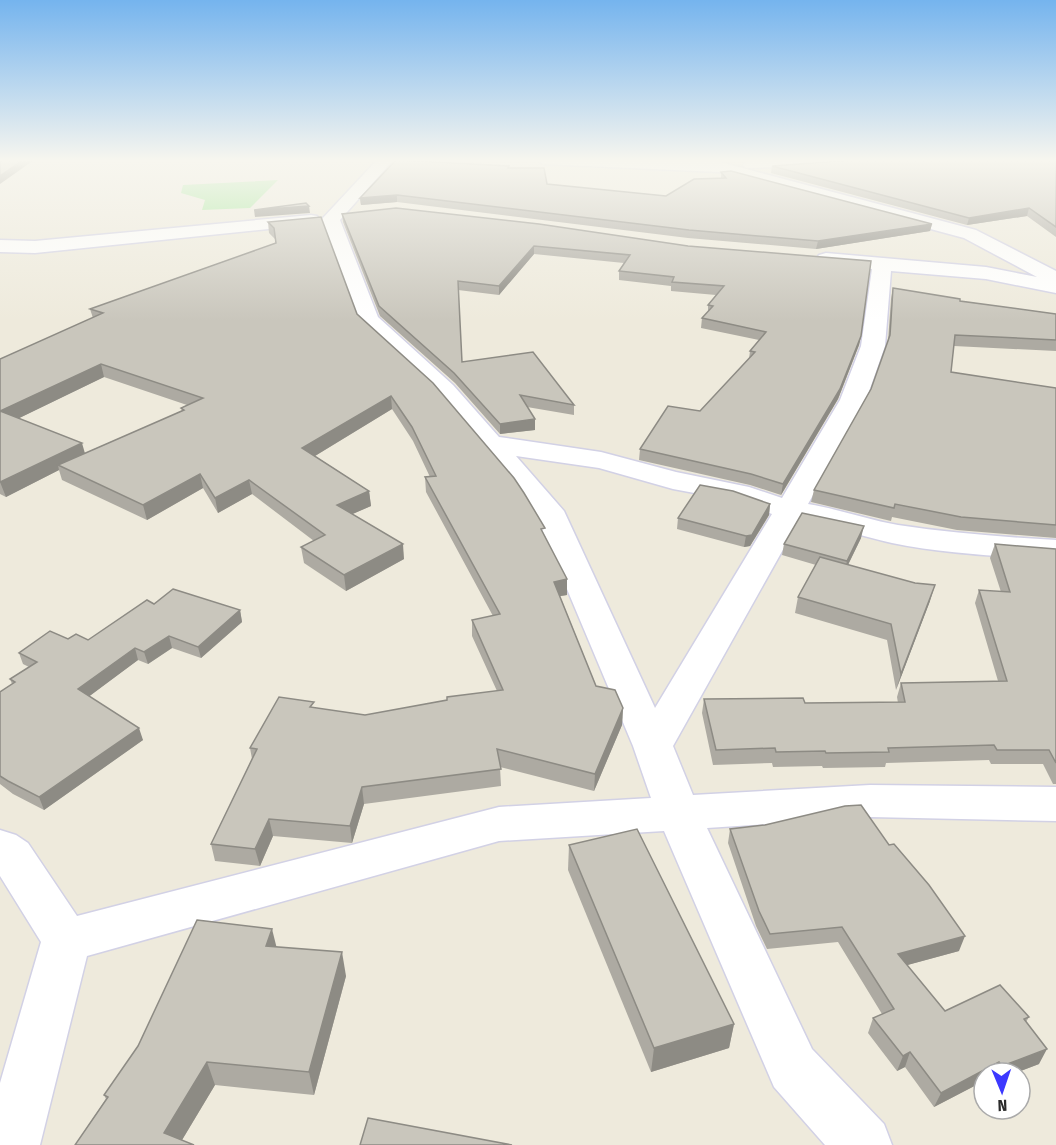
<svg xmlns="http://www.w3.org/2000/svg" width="1056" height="1145" font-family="'Fira Sans Condensed',sans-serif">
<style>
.green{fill:#a0e795}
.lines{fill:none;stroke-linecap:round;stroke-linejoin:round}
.minor-casing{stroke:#d2d1e5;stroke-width:3}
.minor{fill:#fff;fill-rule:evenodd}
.wall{fill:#adaaa2;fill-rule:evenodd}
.shaded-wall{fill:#8d8b84}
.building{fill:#c9c6bc;stroke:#8d8b84;stroke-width:1.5}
</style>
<rect width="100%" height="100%" fill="#eeeadc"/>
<path class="green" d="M278,180L250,208L202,210L205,200L181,193L183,185Z"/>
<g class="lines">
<defs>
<g id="minor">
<path d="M377,160H393L340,220L378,317L453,385L499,437L601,452L676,472L749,487L782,498L840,400L861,346L872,269L819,263L816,259L819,255L826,253L986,267L1037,277L964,238L719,172L543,164L536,160L720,162L976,230L1056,271V293L986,279L891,271L885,346L866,400L808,504C839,509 868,520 898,525C951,533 1003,537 1056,540V560C1002,556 945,554 892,543C861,536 831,526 799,521L673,746L693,795L870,785L1056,787V821L870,817L707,828L812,1049L884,1124L892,1145H825L774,1087L664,831L499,841L87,956L40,1145H0V1083L41,942L0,876V830L16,835L28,843L77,916L499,807L651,798L633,746L535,513L435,395L360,325L322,219ZM516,456L599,468L673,489L732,500L772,514L655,708L564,511Z"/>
<path d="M751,160H870L863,164L746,168L743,165L746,162Z"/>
<path d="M311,215L317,216L320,220L317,224L35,253L0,252V240L35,241Z"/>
</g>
</defs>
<use href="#minor" class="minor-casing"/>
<use href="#minor" class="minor"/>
</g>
<g class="wall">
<path d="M1056,160V237L1027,216L967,225L771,173L772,166Z"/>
<path d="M508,168L547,184L666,196L721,179V172L932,224L930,231L816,249L688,238L397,202L361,205L360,198Z"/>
<path d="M342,214L688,246L861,336L859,345L838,399L781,495L750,485L639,460L640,449L700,411L749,359L750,351L759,340L701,328L702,318L708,312V305L716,295L671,291V286L619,280V271L624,263L534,254L499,295L458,290L462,362L574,405V415L527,407L535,430L500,434L455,383L380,316L343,222Z"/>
<path d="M268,222L357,314L545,536L567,595L560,596L596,686L623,708L622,725L594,791L500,767L501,786L364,804L352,843L273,836L260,866L215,861L211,844L252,759L250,748L315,708L365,715L497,691L472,636V620L493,616L426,492L425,477H430L413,441L392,409L315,456L369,491L371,506L352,514L404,559L346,591L304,563L301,547L314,541L252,494L218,513L203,488L147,520L62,480L59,470L6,497L0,494V359L93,318L90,309L276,243L275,239L269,233ZM104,377L187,405L181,408L182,411L85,453L19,418Z"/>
<path d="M893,288L960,301L1056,314V351L954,346L951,372L1056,388V538L957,530L892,517L891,521L811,502L814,490L871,389L888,341L891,299Z"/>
<path d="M770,504L769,515L750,546L744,547L677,529L678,518Z"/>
<path d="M861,538L848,565L930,601L896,690L887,640L795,613L798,597L816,565L782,555L784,544Z"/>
<path d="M995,544L1056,549V784H1053L1043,764H991L989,760L886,763L885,767L823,768L822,766L773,767L772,763L713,765L702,713L704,699L805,703H898L897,697L901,683L998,681L975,603L979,590L1001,592L990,558Z"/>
<path d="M154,604L240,610L242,622L201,658L172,648L148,664L138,660L89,696L143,740L44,810L13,794L0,784V692L12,684L10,679L29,667L23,664L19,653L68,639L88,640Z"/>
<path d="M730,829L959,951L907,965L945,1011L1029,1017L1026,1022L1039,1064L1015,1073H984V1081L934,1107L905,1067L897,1071L868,1033L873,1018L882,1014L838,942L767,949L756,926L728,843Z"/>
<path d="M569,845L734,1024L729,1048L651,1072L568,870Z"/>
<path d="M277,947L346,976L314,1095L215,1085L182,1140L75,1145L106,1099L104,1095Z"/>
</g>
<g class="shaded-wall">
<path d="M23,160H34L0,184V176Z"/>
<path d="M397,195V202L361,205L360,198Z"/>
<path d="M309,206L310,213L255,217L254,210Z"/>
<path d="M1029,208L1027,216L967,225L969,218Z"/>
<path d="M932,224L930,231L816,249L818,241Z"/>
<path d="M534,246V254L499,295V286Z"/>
<path d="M861,336L859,345L838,399L781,495L783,484Z"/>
<path d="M101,364L104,377L5,425L0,411Z"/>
<path d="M391,396L392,409L305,462L302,448Z"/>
<path d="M535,419V430L500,434V424Z"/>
<path d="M82,443L86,457L58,465L59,470L6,497L0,482Z"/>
<path d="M200,474L203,488L147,520L143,505Z"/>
<path d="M249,480L252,494L218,513L215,498Z"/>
<path d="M369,491L371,506L339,520L337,505Z"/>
<path d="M770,504L769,515L750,546L744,547L746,536Z"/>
<path d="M864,526L861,538L844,573L847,561Z"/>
<path d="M403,544L404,559L346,591L344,575Z"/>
<path d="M567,579V595L554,597V582Z"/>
<path d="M935,585L930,601L896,690L901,674Z"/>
<path d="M240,610L242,622L201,658L198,647Z"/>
<path d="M169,636L172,648L148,664L144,652Z"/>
<path d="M135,648L138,660L83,701L78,689Z"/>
<path d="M623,708L622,725L594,791L595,774Z"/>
<path d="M139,728L143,740L44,810L39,797Z"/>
<path d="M362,787L364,804L352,843L350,826Z"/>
<path d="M269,819L273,836L260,866L255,849Z"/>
<path d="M272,929L278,953L266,946Z"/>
<path d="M965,936L959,951L893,969L898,954Z"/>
<path d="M342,952L346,976L314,1095L309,1072Z"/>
<path d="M734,1024L729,1048L651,1072L654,1048Z"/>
<path d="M1047,1049L1039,1064L1015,1073H998L1002,1066Z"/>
<path d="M910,1052L905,1067L897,1071L903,1056Z"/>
<path d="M207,1062L215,1085L179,1145L164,1133Z"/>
<path d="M999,1062L994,1073H984V1081L934,1107L941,1093Z"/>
</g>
<g class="building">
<path d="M0,160H23L0,176Z"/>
<path d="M396,160L509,166L508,168H544L547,184L666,196L694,179L726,178L721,172L731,171L932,224L818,241L689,230L397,195L360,198Z"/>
<path d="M854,160H1056V227L1029,208L969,218L772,166Z"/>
<path d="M306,203L309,206L254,210Z"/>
<path d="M396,208L539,224L688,246L871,261L861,336L840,389L783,484L751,474L640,449L668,406L700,411L755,352L750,351L766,332L702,318L713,306L708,305L724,286L672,282L674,277L619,271L630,255L534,246L499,286L458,281L462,362L533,352L574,405L520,395L535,419L500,424L454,373L379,306L342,214Z"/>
<path d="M321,217L357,314L433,383L514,478L524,493L545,528L541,529L567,579L554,582L596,686L615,690L623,708L595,774L497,749L501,769L362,787L350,826L269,819L255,849L211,844L257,749L250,748L279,697L314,702L310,707L365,715L447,700V697L503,690L472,620L500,614L425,477L436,476L412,427L391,396L302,448L369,491L337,505L403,544L344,575L301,547L325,535L249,480L215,498L200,474L143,505L58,465L184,410L181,408L203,398L101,364L0,411L82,443L0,482V359L103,313L90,309L276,243L274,228L268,222Z"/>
<path d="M893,288L960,299V301L1056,314V340L955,335L951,372L1056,388V525L961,517L895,504L894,508L814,490L871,389L890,335Z"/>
<path d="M700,485L733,491L770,504L752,535L746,536L678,518Z"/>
<path d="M802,513L864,526L847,561L784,544Z"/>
<path d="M995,544L1056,549V763L1049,750H997L994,745L888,748L889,752L826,753L825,751L776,752L775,748L716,750L704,699L803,698L805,703L905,702L901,683L1007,681L979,590L1010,592Z"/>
<path d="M820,557L915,583L935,585L901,674L891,624L798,597Z"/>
<path d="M173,589L240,610L198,647L169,636L144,652L135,648L78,689L139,728L39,797L8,781L0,776V692L15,682L10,679L37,662L19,653L50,631L68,639L76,634L88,640L147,600L154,604Z"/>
<path d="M861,805L889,845L894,844L929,885L965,936L898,954L945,1011L1000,985L1029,1017L1024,1019L1047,1049L1002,1066L999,1062L941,1093L910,1052L903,1056L873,1018L894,1009L842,927L770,934L759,911L730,829L765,825L845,806Z"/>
<path d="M637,829L734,1024L654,1048L569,845Z"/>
<path d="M197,920L272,929L266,946L342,952L309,1072L207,1062L164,1133L194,1145H75L108,1097L104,1095L138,1046Z"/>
<path d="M368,1118L512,1145H360Z"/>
</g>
<linearGradient id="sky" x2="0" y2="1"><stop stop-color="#75b4ee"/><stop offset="0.5" stop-color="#f7f6ef"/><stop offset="1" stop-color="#f7f6ef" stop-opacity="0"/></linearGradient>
<rect width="1056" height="321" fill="url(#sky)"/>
<g transform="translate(1002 1091) rotate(178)"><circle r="28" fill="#ffffff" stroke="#aaaaaa" stroke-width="1.5"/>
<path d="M0-4.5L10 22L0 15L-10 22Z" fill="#3c38ff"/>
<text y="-9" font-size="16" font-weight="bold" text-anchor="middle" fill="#2b2b2b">N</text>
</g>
</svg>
